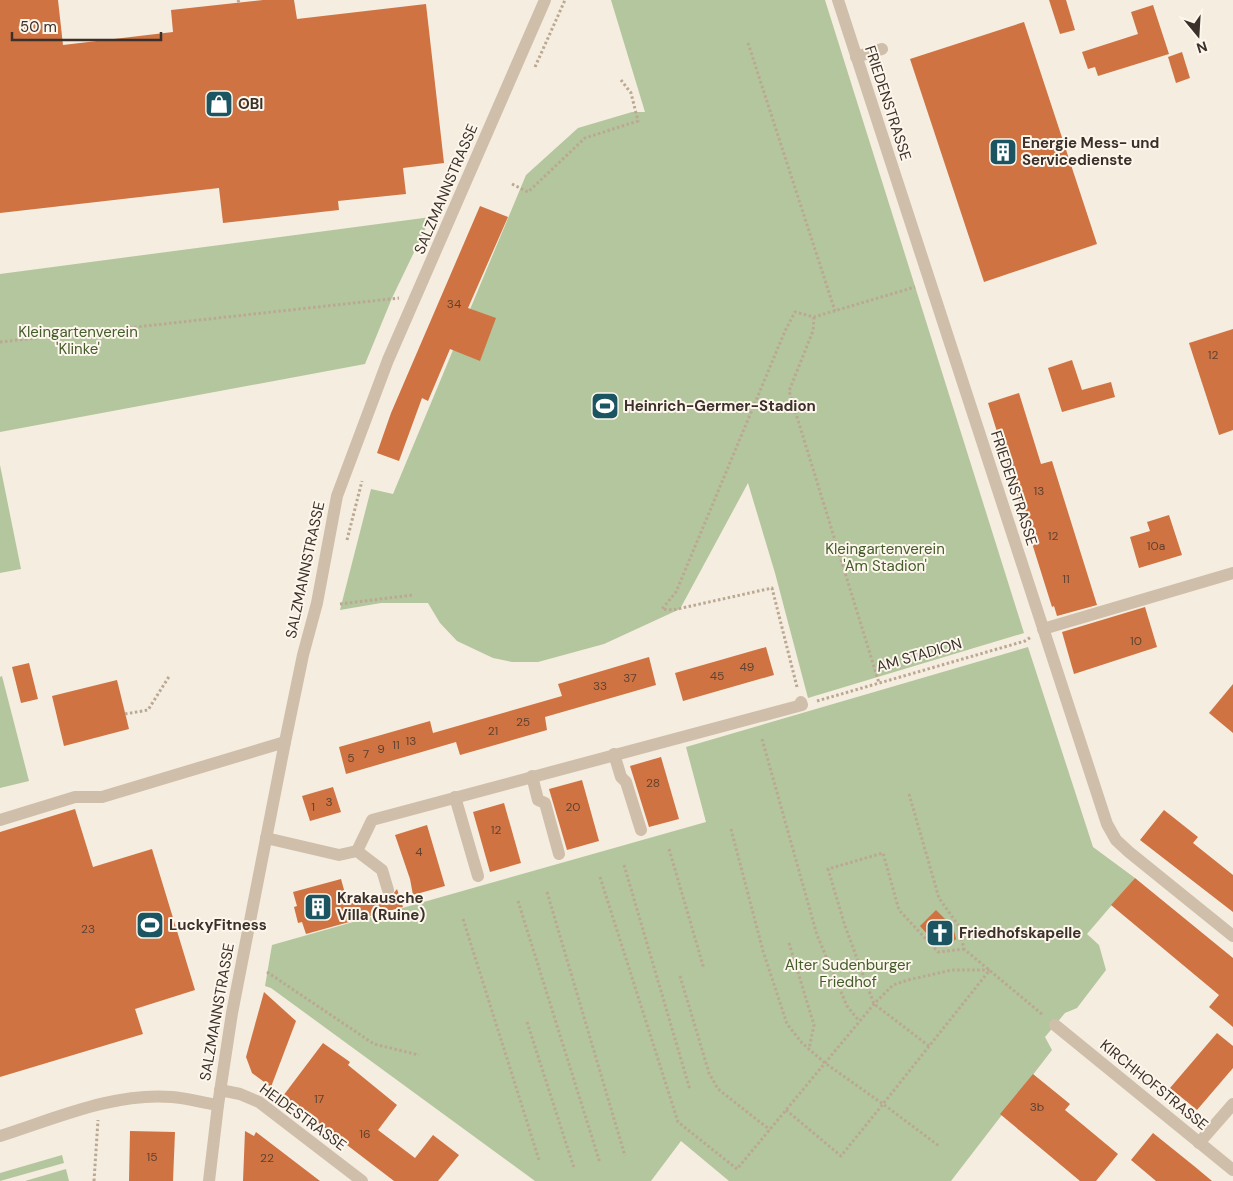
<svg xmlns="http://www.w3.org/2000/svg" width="1233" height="1181" font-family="'DM Sans',sans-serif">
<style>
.green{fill:#b4c69d}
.building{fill:#cf7343}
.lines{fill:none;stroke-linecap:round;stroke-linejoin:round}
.path{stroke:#bba893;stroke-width:3;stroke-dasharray:2.5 2.5;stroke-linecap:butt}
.minor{stroke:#cfbea9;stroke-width:12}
.labels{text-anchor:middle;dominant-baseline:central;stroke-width:4;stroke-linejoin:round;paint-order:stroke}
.number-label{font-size:12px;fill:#604230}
.street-label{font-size:15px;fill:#3b312a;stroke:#fcf6ec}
.poi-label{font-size:15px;font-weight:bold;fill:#3b312a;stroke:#fcf6ec;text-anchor:start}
.park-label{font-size:15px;fill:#455c2b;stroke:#fcf6ec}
</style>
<rect width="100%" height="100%" fill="#f5eddf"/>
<g class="green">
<path d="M611,0H825L1024,633L808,698L775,573L748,483L680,609L604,644L538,662H512L493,658L457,641L440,623L428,603H381L340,610L371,489L393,494L526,175L578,128L632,112H645Z"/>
<path d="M431,217L392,298L365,364L0,432V274Z"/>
<path d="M0,465L21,569L0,573Z"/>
<path d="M1028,647L1093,847L1135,878L1087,934L1099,945L1106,970L1077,1008L1065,1013L1045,1037L1052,1050L951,1181H729L681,1141L651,1181H535L271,988L265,986L272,945L706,822L686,747Z"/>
<path d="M2,676L29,781L0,788V677Z"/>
<path d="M62,1155L64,1163L0,1181V1173Z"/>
<path d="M66,1169L69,1181H25Z"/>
</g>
<g class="building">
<path d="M0,0H58L63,45L173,32L171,10L263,0H294L297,19L426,4L444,163L403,168L406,194L338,201L339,210L223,223L219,188L0,213Z"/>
<path d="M1049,0H1066L1075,30L1060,34Z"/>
<path d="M1153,5L1169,54L1098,76L1095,67L1088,69L1082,52L1138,34L1131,12Z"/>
<path d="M1024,22L1097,244L984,282L910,59Z"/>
<path d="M1182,52L1190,78L1176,83L1168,57Z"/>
<path d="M480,206L508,217L468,308L496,318L480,361L450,349L428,401L422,398L399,461L377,453L391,413Z"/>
<path d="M1233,329V430L1219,435L1189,343Z"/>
<path d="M1072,360L1082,390L1111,382L1115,397L1062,412L1048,368Z"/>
<path d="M1019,393L1041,464L1052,461L1097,605L1057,616L1054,606L1052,607L988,403Z"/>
<path d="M1169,515L1182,555L1139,568L1130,537L1150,531L1147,522Z"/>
<path d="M1145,607L1157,647L1074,674L1062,632Z"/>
<path d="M766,647L774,675L683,701L675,673Z"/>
<path d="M649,657L656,685L545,717L547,730L460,755L456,742L346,774L339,747L430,721L433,733L562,696L558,684Z"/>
<path d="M29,663L38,699L21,703L12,667Z"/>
<path d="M117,680L129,729L64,746L52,696Z"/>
<path d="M1233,684V733L1209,713Z"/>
<path d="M661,757L679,819L649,827L630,766Z"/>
<path d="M582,780L599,841L567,850L549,789Z"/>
<path d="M333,787L341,812L310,821L302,796Z"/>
<path d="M504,803L521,863L490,872L473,812Z"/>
<path d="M75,809L93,867L152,849L195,990L135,1009L143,1034L0,1077V832Z"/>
<path d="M1164,810L1198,837L1193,843L1233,875V912L1140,840Z"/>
<path d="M427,825L445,886L413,895L410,879L395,835Z"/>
<path d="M1135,878L1233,958V1027L1209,1007L1219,995L1111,905Z"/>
<path d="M341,879L348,904L381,894L390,898L397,889L403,907L306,934L302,922L298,923L294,907L297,906L293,892Z"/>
<path d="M936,910L953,927L956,939L947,947L935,943L920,926Z"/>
<path d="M264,992L296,1021L271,1087L252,1073L246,1057Z"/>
<path d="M1217,1033L1233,1046V1068L1197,1110L1170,1088Z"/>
<path d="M323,1043L350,1062L348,1065L397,1105L378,1130L415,1158L433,1135L459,1155L438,1181H394L283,1096Z"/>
<path d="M1033,1074L1070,1104L1065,1110L1118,1154L1096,1181H1080L1000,1114Z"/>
<path d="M130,1131L175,1132L173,1181H129Z"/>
<path d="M245,1131L254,1136L256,1132L320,1181H243Z"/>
<path d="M1153,1133L1194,1166L1212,1181H1156L1131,1160Z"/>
</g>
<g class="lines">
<g class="path">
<path d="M238,0L239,3"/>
<path d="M748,43L835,311"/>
<path d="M535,67L565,0"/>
<path d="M512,184L528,192L585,138L638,121L631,93L621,80"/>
<path d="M814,317L813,331L789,391L879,683"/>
<path d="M0,342L399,298"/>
<path d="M347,540L362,481"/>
<path d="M340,604L413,595"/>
<path d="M797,687L772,588L673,610L662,609L676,592L785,331L795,312L814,317L915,287"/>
<path d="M817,701L1025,641L1031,637"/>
<path d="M125,714L148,710L170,675"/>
<path d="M762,739L817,935L847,1006L859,1021"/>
<path d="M909,794L939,898L958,925L964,949L1043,1015"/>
<path d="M731,829L763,951L787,1024L802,1043L825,1063L883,1104L989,971"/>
<path d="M669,849L704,969"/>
<path d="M624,865L690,1090"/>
<path d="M600,877L678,1122L737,1169L874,1004L893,985L908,980L952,970H990"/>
<path d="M547,892L625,1156"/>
<path d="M518,901L600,1163"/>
<path d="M463,919L539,1160"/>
<path d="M789,943L814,1025L809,1049"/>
<path d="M267,972L374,1044L419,1055"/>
<path d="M680,976L709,1073L718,1089L770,1130"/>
<path d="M527,1022L574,1168"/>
<path d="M929,1046L874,1004L845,926L828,869L883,853L899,910L938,952L964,949"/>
<path d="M786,1110L841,1156L883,1104L939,1146"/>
<path d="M94,1181L98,1120"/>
</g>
<g class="minor">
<path d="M838,0L1107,824L1116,840L1129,852L1233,936"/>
<path d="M856,57L882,49"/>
<path d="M1043,629L1233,573"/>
<path d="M614,754L621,777L626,782L641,830"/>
<path d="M532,776L538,800L545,803L559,854"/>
<path d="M455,797L478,876"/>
<path d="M0,820L75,797H102L285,742"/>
<path d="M266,838L339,855L357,851L372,820L802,705L801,702"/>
<path d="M357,851L382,870L388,890"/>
<path d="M1055,1025L1233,1170"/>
<path d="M220,1090L240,1094L259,1102L362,1181"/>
<path d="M0,1136C54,1119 114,1092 172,1097C187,1098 203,1103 218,1105"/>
<path d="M1199,1143L1233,1104"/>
<path d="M209,1181L218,1105L232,1013L285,742L303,655L317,603L337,496L388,360L545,0"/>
</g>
</g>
<defs>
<symbol id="shop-square" viewBox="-11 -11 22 22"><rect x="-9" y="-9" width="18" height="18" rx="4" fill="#1b5561" stroke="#fcf6ec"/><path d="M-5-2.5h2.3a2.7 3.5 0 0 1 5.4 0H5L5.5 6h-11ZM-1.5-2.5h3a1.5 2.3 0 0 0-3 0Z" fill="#fff"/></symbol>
<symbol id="building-square" viewBox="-11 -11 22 22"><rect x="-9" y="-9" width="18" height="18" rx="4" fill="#1b5561" stroke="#fcf6ec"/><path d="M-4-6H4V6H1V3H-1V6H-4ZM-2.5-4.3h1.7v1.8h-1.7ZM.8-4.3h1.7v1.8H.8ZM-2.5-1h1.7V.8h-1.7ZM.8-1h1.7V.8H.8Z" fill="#fff"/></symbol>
<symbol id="stadium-square" viewBox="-11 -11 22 22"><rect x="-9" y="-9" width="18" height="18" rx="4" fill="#1b5561" stroke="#fcf6ec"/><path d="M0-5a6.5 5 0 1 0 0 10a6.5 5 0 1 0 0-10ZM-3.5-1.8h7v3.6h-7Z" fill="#fff"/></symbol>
<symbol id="church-square" viewBox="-11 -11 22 22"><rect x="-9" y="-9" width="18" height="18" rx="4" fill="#1b5561" stroke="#fcf6ec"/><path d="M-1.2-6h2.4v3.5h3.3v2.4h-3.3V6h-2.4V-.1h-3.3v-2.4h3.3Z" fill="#fff"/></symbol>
</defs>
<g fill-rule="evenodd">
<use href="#shop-square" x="203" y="88" width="32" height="32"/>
<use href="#building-square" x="987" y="136" width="32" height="32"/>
<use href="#stadium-square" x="589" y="390" width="32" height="32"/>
<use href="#building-square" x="302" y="891" width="32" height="32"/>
<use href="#stadium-square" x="134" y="909" width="32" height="32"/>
<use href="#church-square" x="924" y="917" width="32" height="32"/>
</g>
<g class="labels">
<g class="number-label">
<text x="454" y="304">34</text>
<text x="1213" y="355">12</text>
<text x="1039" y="491">13</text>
<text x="1053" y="536">12</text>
<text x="1156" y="546">10a</text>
<text x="1066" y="579">11</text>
<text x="1136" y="641">10</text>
<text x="747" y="667">49</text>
<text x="717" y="676">45</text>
<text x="630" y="678">37</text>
<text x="600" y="686">33</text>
<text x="523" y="722">25</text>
<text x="493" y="731">21</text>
<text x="411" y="741">13</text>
<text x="396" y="745">11</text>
<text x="381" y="749">9</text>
<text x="366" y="754">7</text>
<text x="351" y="758">5</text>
<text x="653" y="783">28</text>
<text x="329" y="802">3</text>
<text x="313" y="807">1</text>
<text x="573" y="807">20</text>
<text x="496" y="830">12</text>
<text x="419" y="852">4</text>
<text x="88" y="929">23</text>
<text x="319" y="1099">17</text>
<text x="1037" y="1107">3b</text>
<text x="365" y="1134">16</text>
<text x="152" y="1157">15</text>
<text x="267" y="1158">22</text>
</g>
<g class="street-label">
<text transform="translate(888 103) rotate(72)">FRIEDENSTRASSE</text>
<text transform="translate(446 189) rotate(-67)">SALZMANNSTRASSE</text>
<text transform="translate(1014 488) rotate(72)">FRIEDENSTRASSE</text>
<text transform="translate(305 570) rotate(-78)">SALZMANNSTRASSE</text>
<text transform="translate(919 655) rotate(-16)">AM STADION</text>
<text transform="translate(217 1012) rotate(-80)">SALZMANNSTRASSE</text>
<text transform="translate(1154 1085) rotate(39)">KIRCHHOFSTRASSE</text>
<text transform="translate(303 1117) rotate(36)">HEIDESTRASSE</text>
</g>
<g class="poi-label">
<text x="238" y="104">OBI</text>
<text x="1022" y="143">Energie Mess- und<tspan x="1022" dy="17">Servicedienste</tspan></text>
<text x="624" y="406">Heinrich-Germer-Stadion</text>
<text x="337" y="898">Krakausche<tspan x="337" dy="17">Villa (Ruine)</tspan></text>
<text x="169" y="925">LuckyFitness</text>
<text x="959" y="933">Friedhofskapelle</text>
</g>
<g class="park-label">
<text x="78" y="332">Kleingartenverein<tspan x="78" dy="17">'Klinke'</tspan></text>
<text x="885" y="549">Kleingartenverein<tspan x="885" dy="17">'Am Stadion'</tspan></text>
<text x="848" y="965">Alter Sudenburger<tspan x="848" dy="17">Friedhof</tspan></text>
</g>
</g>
<g transform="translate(1198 35) rotate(162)" stroke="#fcf6ec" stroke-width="4" paint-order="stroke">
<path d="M0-4L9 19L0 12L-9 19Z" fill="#3b312a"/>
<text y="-8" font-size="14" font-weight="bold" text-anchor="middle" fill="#3b312a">N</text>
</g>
<path d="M12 32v8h149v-8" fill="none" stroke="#3b312a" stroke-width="2.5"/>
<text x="20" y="32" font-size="15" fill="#3b312a" stroke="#fcf6ec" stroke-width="4" paint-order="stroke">50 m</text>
</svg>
